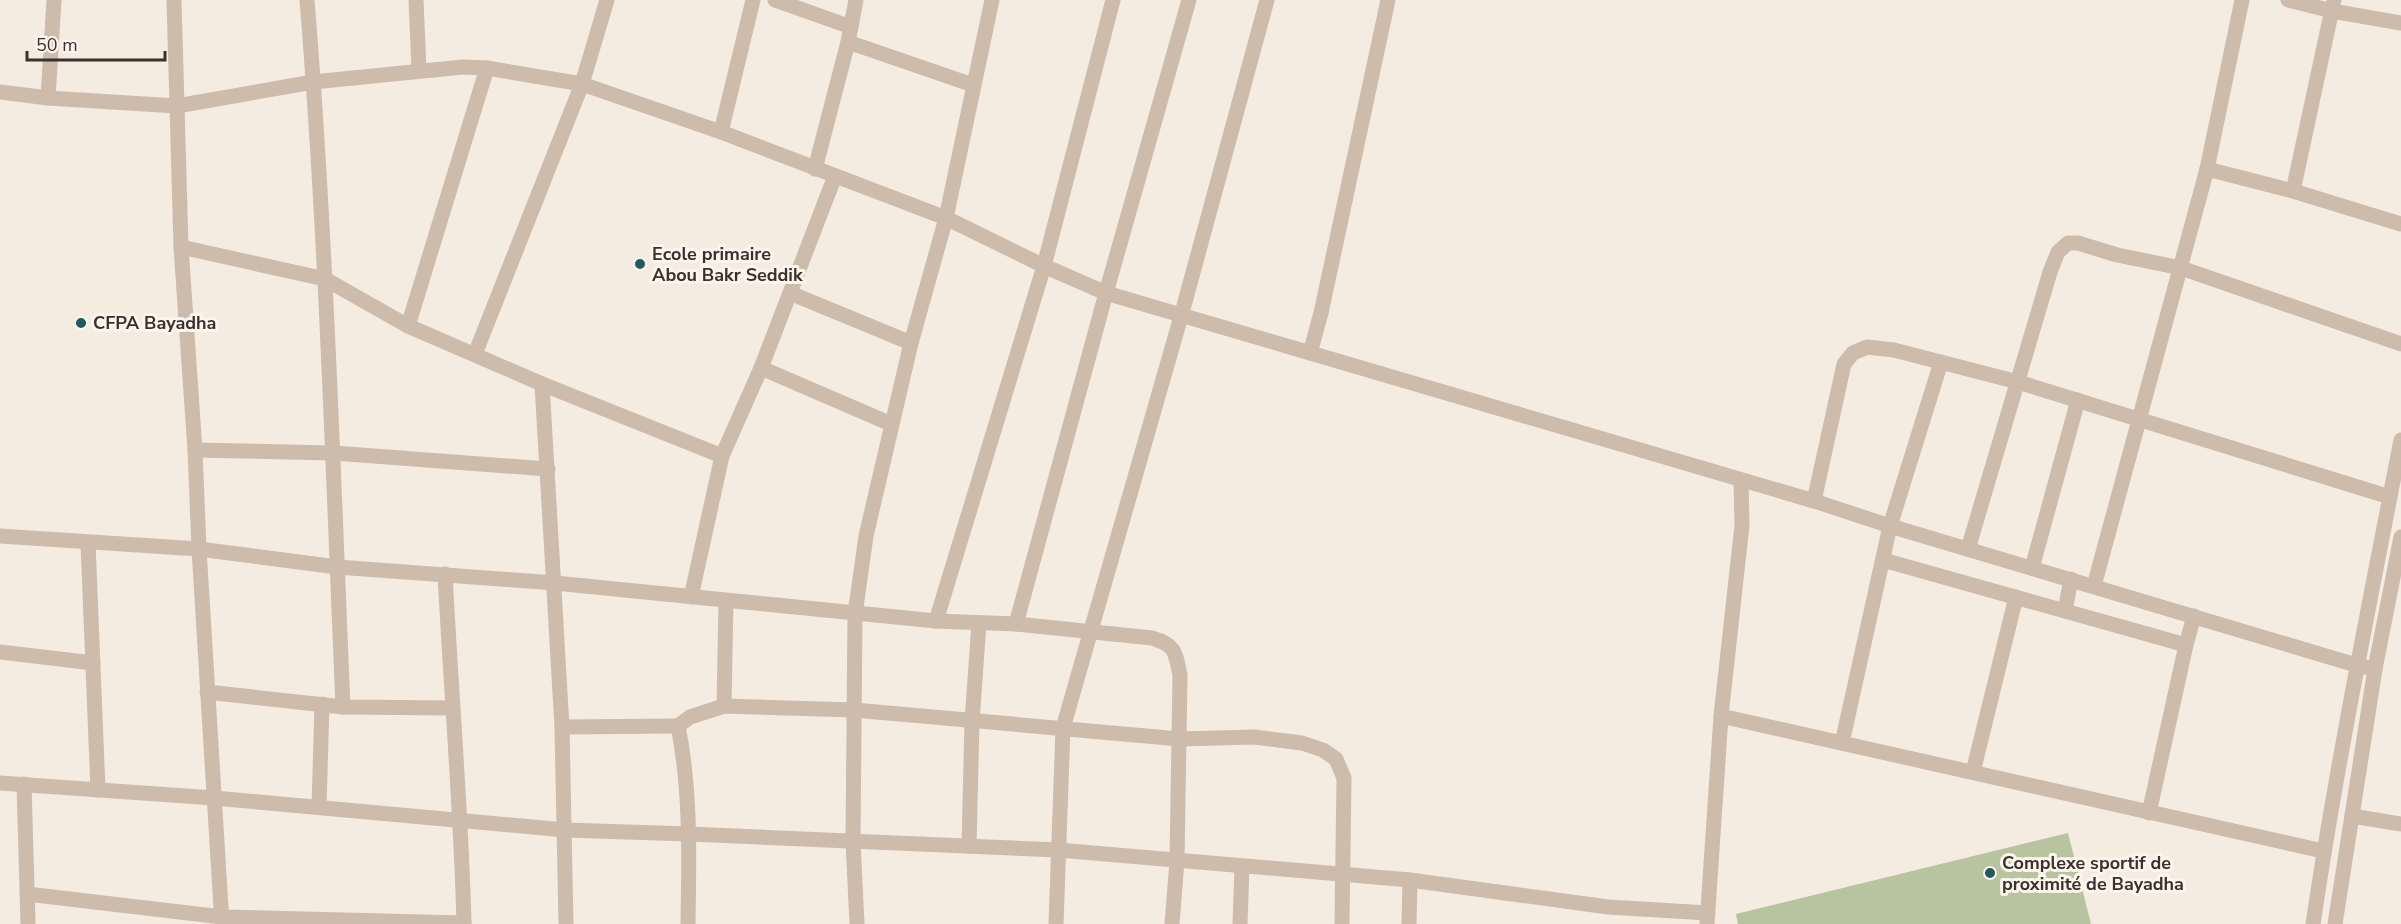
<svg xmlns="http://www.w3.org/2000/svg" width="2401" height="924" font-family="'Nunito Sans',sans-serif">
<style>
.green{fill:#b8c4a0}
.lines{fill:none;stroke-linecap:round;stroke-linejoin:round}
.minor{stroke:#cdbbac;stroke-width:15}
.tertiary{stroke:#cdbbac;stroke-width:15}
.poi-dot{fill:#1f5a5e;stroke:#fbf5ee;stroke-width:2}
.labels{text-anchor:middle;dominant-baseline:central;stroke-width:6;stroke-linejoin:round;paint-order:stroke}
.poi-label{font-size:18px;font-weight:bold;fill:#3b302b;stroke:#fbf5ee;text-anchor:start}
</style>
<rect width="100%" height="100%" fill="#f4ebe1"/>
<path class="green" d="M2068,833L2091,924H1738L1736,914Z"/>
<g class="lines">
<g class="minor">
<path d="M174,0L181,247L195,450L199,549L222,924"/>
<path d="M307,0C326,235 333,471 343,707"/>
<path d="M416,0L419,70"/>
<path d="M775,0L851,27"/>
<path d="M2242,0L2207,169L2293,191L2401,224"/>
<path d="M2288,0L2332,11L2401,23"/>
<path d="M848,42L973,85"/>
<path d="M48,98L54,0"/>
<path d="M721,132L753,0"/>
<path d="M815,169L848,42L856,0"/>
<path d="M2293,191L2334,0"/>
<path d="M181,247L325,279L408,326L542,384L722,456L761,368L835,176"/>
<path d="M790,293L911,343"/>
<path d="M408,326L487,68"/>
<path d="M1310,353L1321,313L1388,0"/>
<path d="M475,354L582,84L607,0"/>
<path d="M761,368L891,424"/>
<path d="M542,384L562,727L566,924"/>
<path d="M195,450L334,453L548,469"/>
<path d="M1814,501L1844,364L1853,353L1867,347L1894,350L2018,382L2390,497"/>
<path d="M0,536L199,549L337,567L555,583L936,621L1016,624L1152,638C1176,645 1175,652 1180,675L1177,861L1172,924"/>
<path d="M88,543L98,790"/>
<path d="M1968,549L2050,272L2058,252L2068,243H2078L2117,255L2181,268L2401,344"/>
<path d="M1883,560L2186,645L2194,616"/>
<path d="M2032,568L2078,400"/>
<path d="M445,574C451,691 461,807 464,924"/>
<path d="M2094,586L2207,169"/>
<path d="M691,597L722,456"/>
<path d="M2065,611L2071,579"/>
<path d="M936,621L1044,266L1113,0"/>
<path d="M1016,624L1106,293L1189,0"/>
<path d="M0,652L93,663"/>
<path d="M207,692L343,707L452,708"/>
<path d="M724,706L726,601"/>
<path d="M1721,716L2323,851"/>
<path d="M562,727L678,726"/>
<path d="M1842,743L1890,526L1941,362"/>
<path d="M1973,772L2016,597"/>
<path d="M0,783L214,798L565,830L689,834L1058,850L1410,880L1608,907L1708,913"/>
<path d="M24,784L28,924"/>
<path d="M319,807L322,704"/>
<path d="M2149,813L2186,645"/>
<path d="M2352,816L2401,824"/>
<path d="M969,846L972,722L979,623"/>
<path d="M27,894L222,917L464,923"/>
<path d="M688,924C689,858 691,791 678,726L690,717L724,706L854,710L1180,739L1254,737L1302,743L1323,750L1336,759L1344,778L1342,924"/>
<path d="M857,924L853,841L855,614L866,536L911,343L946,218L992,0"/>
<path d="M1056,924L1063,728L1182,313L1267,0"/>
<path d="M1240,924L1242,867"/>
<path d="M1409,924L1410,880"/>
</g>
<g class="tertiary">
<path d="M0,92L48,98L177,106L313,82L463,67L487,68L582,84L721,132L946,218L1044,266L1106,293L1814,501L1890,526L2356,665L2375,669"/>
<path d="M1707,924L1721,716L1742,525L1741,481"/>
<path d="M2313,924C2337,762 2370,601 2401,440"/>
<path d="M2335,924L2375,669L2401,537"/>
</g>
</g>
<g class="poi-dot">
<circle cx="640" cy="264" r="6"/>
<circle cx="81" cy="323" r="6"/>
<circle cx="1990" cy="873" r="6"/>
</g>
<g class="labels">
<g class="poi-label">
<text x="652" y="254">Ecole primaire<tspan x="652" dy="21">Abou Bakr Seddik</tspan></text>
<text x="93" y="323">CFPA Bayadha</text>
<text x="2002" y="863">Complexe sportif de<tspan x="2002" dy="21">proximité de Bayadha</tspan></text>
</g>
</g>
<path d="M27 51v9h138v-9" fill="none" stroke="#3b302b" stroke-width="3"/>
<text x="36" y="51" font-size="18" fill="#3b302b" stroke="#fbf5ee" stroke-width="4.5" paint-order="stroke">50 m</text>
</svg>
